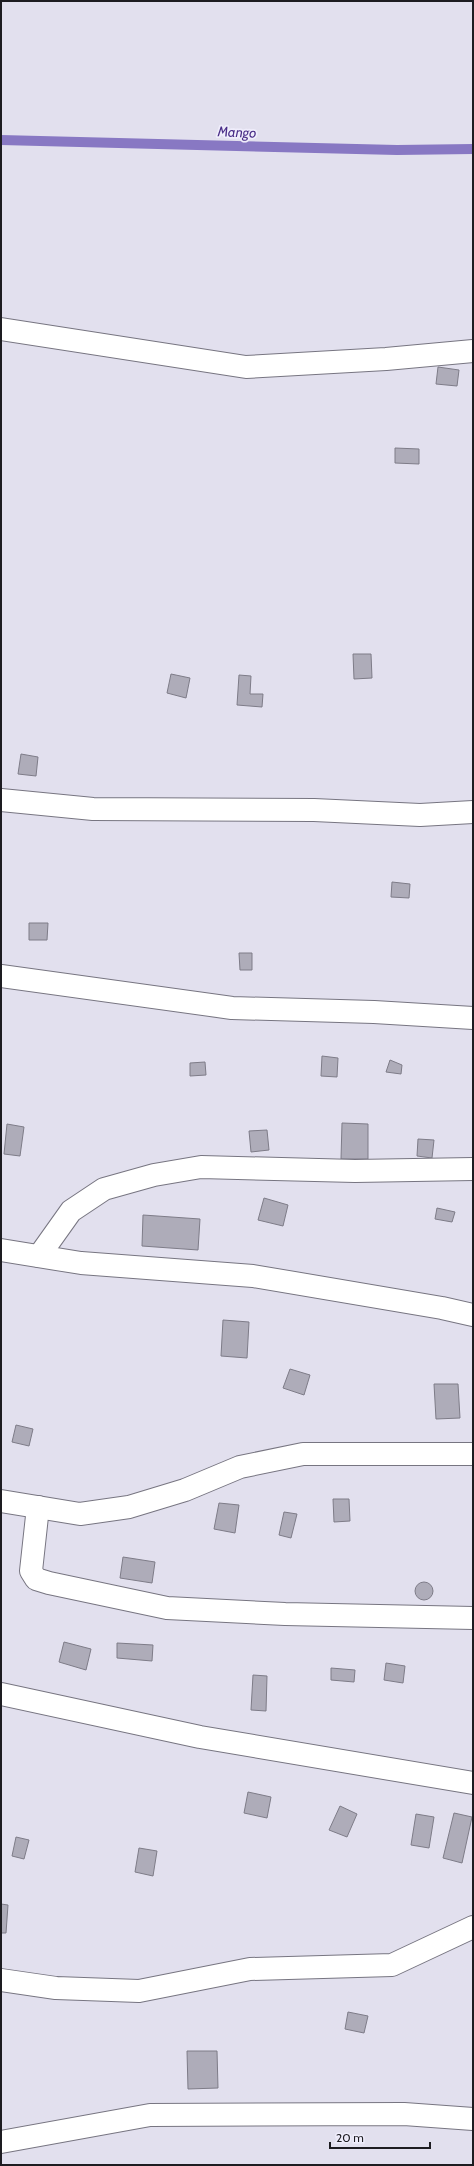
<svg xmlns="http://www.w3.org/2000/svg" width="474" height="2166" font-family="Cabin,sans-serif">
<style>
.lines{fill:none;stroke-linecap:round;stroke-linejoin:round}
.stream{stroke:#8878c3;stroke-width:10}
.building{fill:#aeacb9;stroke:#7e7c88}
.street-casing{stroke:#777581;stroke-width:24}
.street{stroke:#fff;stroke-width:22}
.labels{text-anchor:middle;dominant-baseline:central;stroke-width:3.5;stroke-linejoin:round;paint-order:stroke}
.water-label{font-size:14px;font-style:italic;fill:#492d87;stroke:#efedfb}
</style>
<rect width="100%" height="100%" fill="#e2e0ee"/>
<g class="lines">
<path class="stream" d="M1,140L397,150L473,149"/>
</g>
<g class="building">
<path d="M438,367L459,370L457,386L436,384Z"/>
<path d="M395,448L419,449V464L395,463Z"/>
<path d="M353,654H371L372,678L354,679Z"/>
<path d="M171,674L190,678L186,698L167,693Z"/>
<path d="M239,675L251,676L250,694H263L262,707L237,705Z"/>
<path d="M21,754L38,757L36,776L18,774Z"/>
<path d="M392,882L410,884L409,898L391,897Z"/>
<path d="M29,923H48L47,940H29Z"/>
<path d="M239,953H252V970H240Z"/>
<path d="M322,1056L338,1058L337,1077L321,1076Z"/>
<path d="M390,1060L402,1065L401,1074L386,1072Z"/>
<path d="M205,1062L206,1075L190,1076V1063Z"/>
<path d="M342,1123L368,1124V1159H341Z"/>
<path d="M7,1124L24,1127L20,1156L4,1154Z"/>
<path d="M267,1130L269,1150L251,1152L249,1131Z"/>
<path d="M418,1139L434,1140L432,1158L417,1156Z"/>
<path d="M264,1198L288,1205L283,1226L258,1220Z"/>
<path d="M437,1208L455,1212L452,1222L435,1219Z"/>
<path d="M143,1215L200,1219L198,1250L142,1246Z"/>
<path d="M223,1320L249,1322L247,1358L221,1356Z"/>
<path d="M290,1369L310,1375L304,1395L283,1388Z"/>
<path d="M434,1384H458L460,1418L436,1419Z"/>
<path d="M16,1425L33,1429L29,1446L12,1442Z"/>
<path d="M333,1499H349L350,1521L334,1522Z"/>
<path d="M219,1503L239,1505L235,1533L214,1529Z"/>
<path d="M284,1512L297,1514L291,1538L279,1535Z"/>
<path d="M123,1557L155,1562L152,1583L120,1578Z"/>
<circle cx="424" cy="1591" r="9"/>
<path d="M64,1642L91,1649L86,1670L59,1662Z"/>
<path d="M117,1643L153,1645L152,1661L117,1658Z"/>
<path d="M386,1663L405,1666L403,1683L384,1680Z"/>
<path d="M331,1668L355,1670L354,1682L331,1680Z"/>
<path d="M253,1675L267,1676L266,1711L251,1710Z"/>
<path d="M248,1792L271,1797L267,1818L244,1813Z"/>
<path d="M340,1806L357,1814L347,1837L329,1830Z"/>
<path d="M454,1813L472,1817L462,1863L443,1858Z"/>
<path d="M416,1814L434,1817L429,1848L411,1845Z"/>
<path d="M16,1837L29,1840L24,1859L12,1856Z"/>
<path d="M139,1848L157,1851L153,1876L135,1872Z"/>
<path d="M1,1904L8,1905L6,1933H1Z"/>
<path d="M348,2012L368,2016L364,2033L345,2029Z"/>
<path d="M187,2051H217L218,2088L188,2089Z"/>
</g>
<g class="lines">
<defs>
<g id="street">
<path d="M1,329L246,367L386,359L473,351"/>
<path d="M1,800L93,809L314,810L420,815L473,812"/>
<path d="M1,976L232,1008L374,1012L473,1018"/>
<path d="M1,1250L81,1263L253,1276L442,1308L473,1315"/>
<path d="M39,1256L71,1211L104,1189L154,1175L201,1167L355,1171L473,1169"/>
<path d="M1,1501L80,1514L129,1507L185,1490L240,1467L303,1454H473"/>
<path d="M38,1507L31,1571L36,1579L49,1583L167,1608L285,1614L473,1618"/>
<path d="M1,1694L200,1737L473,1783"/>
<path d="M1,1980L56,1988L139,1991L250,1969L392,1965L473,1927"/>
<path d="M1,2142L150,2115L404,2114L473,2119"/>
</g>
</defs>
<use href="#street" class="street-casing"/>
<use href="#street" class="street"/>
</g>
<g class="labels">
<g class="water-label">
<text transform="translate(237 132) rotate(2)">Mango</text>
</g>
</g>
<rect width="474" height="2166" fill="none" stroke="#1d1c21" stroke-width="4"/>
<path d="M330 2142v6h100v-6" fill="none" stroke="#1d1c21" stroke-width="2"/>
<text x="336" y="2142" font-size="12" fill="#1d1c21" stroke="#efedfb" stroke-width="3" paint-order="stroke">20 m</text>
</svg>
